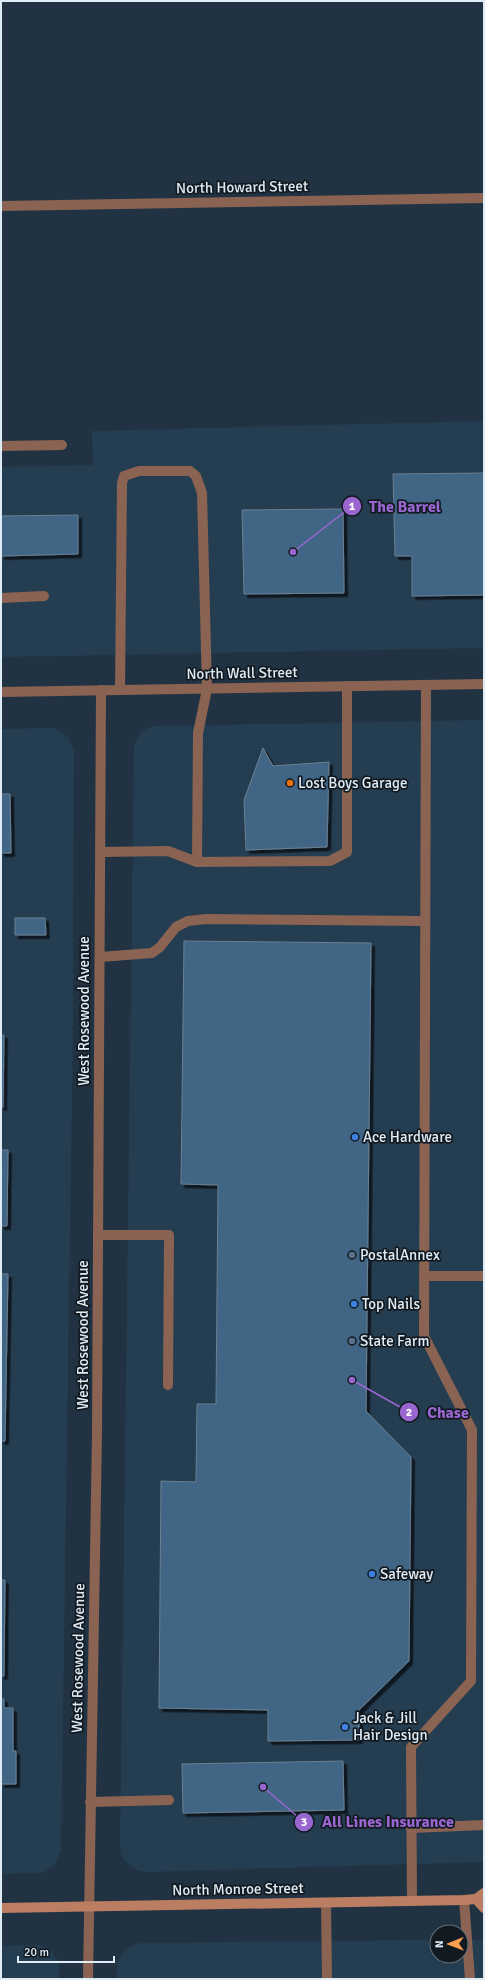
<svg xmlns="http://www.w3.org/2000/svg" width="485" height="1980" font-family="Signika,sans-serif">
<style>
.built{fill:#253d51}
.building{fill:#3f6585;stroke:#6b8092;filter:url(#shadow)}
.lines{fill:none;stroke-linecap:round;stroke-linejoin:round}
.service{stroke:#8a6352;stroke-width:10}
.minor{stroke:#8a6352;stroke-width:10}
.tertiary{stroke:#8a6352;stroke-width:10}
.secondary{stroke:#bb7e62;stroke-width:10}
.food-dot{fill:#e8710a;stroke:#121a21;stroke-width:1.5}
.shop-dot{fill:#3f7fe0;stroke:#121a21;stroke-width:1.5}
.service-dot{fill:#5c6f8a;stroke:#121a21;stroke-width:1.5}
.labels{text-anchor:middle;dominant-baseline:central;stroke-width:3.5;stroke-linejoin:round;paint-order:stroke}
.street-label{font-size:15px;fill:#dfebf5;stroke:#121a21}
.poi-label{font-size:15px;fill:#dfebf5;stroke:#121a21;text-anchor:start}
.leader{fill:none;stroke:#9965cf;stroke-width:1.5}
.callout-dot{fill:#9965cf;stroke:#121a21;stroke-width:1.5}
.mark-label{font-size:12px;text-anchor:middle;font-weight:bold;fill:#fff}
.callout-label{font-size:16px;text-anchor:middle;font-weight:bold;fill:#9965cf;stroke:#121a21;stroke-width:3.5;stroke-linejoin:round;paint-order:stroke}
</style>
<defs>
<filter id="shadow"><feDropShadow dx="3.5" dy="3.5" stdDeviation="0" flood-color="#0009"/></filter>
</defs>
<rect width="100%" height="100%" fill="#213343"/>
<g class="built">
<path d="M484,421V648L1,657V467L93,465L92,431Z"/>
<path d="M484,720V1862L145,1872L137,1870L129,1865L122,1857L120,1848L134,747L137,738L144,730L154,726Z"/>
<path d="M55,728L68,737L74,751L73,1028L61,1852L53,1866L42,1873L1,1874V729Z"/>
<path d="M437,1940V1956H461V1940H484V1979H117V1962L125,1949L140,1943Z"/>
<path d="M41,1945L52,1952L59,1963V1979H1V1946Z"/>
</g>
<g class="building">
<path d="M484,473V595L412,596V556H395L393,474Z"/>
<path d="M343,509L344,593L244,594L242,510Z"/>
<path d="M78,515V554L1,556V516Z"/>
<path d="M263,748L273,766L329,762L327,847L246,850L244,800Z"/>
<path d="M1,794H10L11,853H1Z"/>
<path d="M15,918H45L46,935H15Z"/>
<path d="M184,941L371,943L366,1411L411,1457L409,1661L359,1710V1740L268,1741V1710L159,1708L161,1481L196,1482L197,1404H216L218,1185L181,1184Z"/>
<path d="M1,1035H4L3,1107H1Z"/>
<path d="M1,1150H8L7,1226H1Z"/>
<path d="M1,1274H8L5,1441H1Z"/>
<path d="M1,1580H5L4,1676H1Z"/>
<path d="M1,1699H4V1708H13V1751H16V1784H1Z"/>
<path d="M343,1761L344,1810L183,1813L182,1764Z"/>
</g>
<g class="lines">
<g class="service">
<path d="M1,446L62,445"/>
<path d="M1,598L44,596"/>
<path d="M120,690L122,483L124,476L139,471H190L196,476L202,493L207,689L198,733L197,862L330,861L347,852V686"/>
<path d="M101,852L168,851L197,862"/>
<path d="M100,957L152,953L160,947L176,927L188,921L206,919L425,921"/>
<path d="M98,1235H169L168,1385"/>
<path d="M424,1276H484"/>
<path d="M90,1802L169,1800"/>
<path d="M411,1828L484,1825"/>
<path d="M464,1900L470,1979"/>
<path d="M412,1901L411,1747L471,1681L472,1430L424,1336L426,685"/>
<path d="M326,1903L327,1979"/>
</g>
<g class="minor">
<path d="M1,206L484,198"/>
<path d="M88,1979L97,1433L101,690"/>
</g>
<path class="tertiary" d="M1,692L484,684"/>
<g class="secondary">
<path d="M476,1899L484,1908"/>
<path d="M1,1908L464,1900L476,1899L484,1893"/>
</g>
</g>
<circle class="food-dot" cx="290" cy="783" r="4"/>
<g class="shop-dot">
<circle cx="355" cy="1137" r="4"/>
<circle cx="354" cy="1304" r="4"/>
<circle cx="372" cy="1574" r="4"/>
<circle cx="345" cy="1727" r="4"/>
</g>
<g class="service-dot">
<circle cx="352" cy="1255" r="4"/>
<circle cx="352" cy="1341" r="4"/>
</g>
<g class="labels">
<g class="street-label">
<text transform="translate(242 187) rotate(-1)">North Howard Street</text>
<text transform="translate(242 673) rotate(-1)">North Wall Street</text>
<text transform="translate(84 1011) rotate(-90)">West Rosewood Avenue</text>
<text transform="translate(83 1335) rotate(-90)">West Rosewood Avenue</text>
<text transform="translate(78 1658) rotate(-89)">West Rosewood Avenue</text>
<text transform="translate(238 1889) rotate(-1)">North Monroe Street</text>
</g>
<g class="poi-label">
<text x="298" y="783">Lost Boys Garage</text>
<text x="363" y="1137">Ace Hardware</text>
<text x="360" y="1255">PostalAnnex</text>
<text x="362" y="1304">Top Nails</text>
<text x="360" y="1341">State Farm</text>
<text x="380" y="1574">Safeway</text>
<text x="353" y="1718">Jack &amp; Jill<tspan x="353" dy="17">Hair Design</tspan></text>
</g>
</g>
<path class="leader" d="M293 552L352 506M352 1380L409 1412M263 1787L304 1822"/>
<g class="callout-dot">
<circle cx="293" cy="552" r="4"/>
<circle cx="352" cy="1380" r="4"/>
<circle cx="263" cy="1787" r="4"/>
<circle cx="352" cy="506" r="10"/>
<circle cx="409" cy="1412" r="10"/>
<circle cx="304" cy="1822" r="10"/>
</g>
<g class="mark-label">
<text x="352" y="510">1</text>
<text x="409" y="1416">2</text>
<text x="304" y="1826">3</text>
</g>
<g class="callout-label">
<text x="405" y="512">The Barrel</text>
<text x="448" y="1418">Chase</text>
<text x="388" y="1827">All Lines Insurance</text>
</g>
<rect width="485" height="1980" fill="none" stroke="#dfebf5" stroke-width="4"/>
<g transform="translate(449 1944) rotate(269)"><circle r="19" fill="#121a21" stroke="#646e76"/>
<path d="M0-3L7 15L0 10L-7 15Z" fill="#fa9f4e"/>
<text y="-6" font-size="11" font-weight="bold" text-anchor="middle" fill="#dfebf5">N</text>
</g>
<path d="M18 1956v6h96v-6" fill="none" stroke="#dfebf5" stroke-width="2"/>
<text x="24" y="1956" font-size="12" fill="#dfebf5" stroke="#121a21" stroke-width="3" paint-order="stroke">20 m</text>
</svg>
